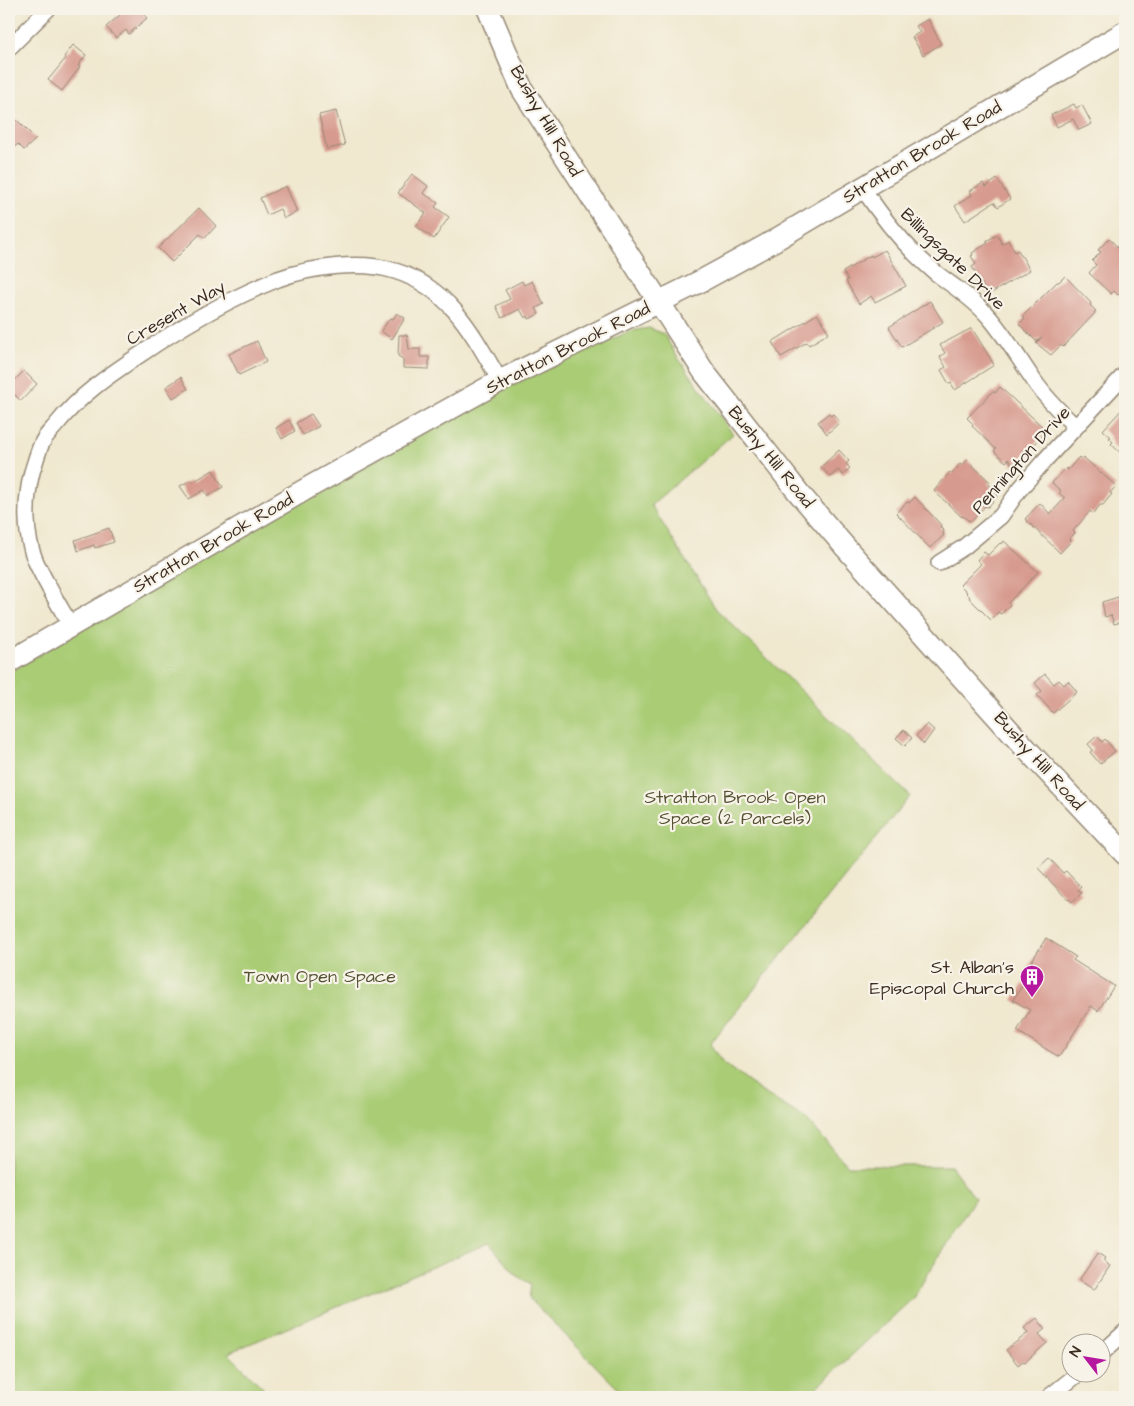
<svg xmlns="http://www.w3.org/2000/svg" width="1134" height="1406" font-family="'Architects Daughter',sans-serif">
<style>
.green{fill:#a9cc74;stroke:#727b49}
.building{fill:#d79a8e}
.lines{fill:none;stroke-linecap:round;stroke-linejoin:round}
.street-casing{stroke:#968976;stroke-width:18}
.secondary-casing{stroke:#968976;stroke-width:24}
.street{stroke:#fff;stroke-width:15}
.secondary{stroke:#fff;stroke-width:21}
.labels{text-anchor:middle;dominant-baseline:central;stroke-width:4.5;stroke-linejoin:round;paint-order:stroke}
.street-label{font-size:18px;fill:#3b2a1e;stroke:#f7f3e8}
.park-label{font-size:18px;fill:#565234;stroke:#f7f3e8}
.poi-label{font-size:18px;fill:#3b2a1e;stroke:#f7f3e8;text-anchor:end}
</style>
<rect width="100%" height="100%" fill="#f7f3e8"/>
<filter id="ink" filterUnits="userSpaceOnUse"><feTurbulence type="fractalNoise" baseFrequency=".02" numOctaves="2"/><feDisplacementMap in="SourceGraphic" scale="10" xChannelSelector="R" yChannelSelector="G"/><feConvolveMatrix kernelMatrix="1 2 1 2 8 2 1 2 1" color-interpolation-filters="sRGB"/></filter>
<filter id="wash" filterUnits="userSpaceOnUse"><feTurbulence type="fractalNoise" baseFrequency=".0096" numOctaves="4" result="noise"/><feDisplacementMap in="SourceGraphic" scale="20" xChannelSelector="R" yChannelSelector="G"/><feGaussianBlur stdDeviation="1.12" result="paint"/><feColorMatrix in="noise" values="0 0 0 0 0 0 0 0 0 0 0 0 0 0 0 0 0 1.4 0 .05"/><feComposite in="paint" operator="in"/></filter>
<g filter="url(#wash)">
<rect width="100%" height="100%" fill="#f0e8cf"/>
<path class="green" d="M649,328L664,334L676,355L733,434L651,505L716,609L910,796L710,1044L722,1062L759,1090L806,1119L848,1166H951L975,1198L913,1298L807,1397H626L529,1298L531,1284L517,1276L489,1243L228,1353L272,1397H9V673L238,534L519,382L630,331Z"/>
<g id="blocks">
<g class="building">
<path d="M127,9H139L147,18L129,34L126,30L116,38L106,27Z"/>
<path d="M928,19L941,44L923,55L912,37L920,32L916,26Z"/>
<path d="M73,45L86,55L78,66L80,67L62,91L48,80L66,58L64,57Z"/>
<path d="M1074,104L1076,108L1082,105L1092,124L1079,130L1073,119L1057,127L1051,115Z"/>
<path d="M336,111L345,145L327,149L319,115Z"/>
<path d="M17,120L36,139L24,150L18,144L9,152V128Z"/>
<path d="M412,174L428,186L423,193L438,203L435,207L449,217L434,239L416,226L426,213L398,193Z"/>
<path d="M997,179L1010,199L998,207L994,202L965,221L955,206L972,195L970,191L983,183L986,187Z"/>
<path d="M286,186L297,212L284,218L280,209L267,215L260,198Z"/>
<path d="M199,208L216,226L205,238L200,234L172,262L158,248Z"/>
<path d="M997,235L1002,244L1008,240L1015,252L1018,250L1030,270L988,295L972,267L976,264L971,256L973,255L972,253L988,243L986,241Z"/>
<path d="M1109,238L1118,248L1125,241V288L1118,295L1114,291L1111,294L1089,273L1096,265L1092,261L1101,252L1098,250Z"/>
<path d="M885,250L906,286L875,302L871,296L859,304L846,281L848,280L843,272L871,255L872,257Z"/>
<path d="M1065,276L1091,303L1090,305L1096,311L1094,312L1095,313L1063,347L1061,345L1051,355L1036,343L1042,337L1036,341L1019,324L1025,318L1023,316L1057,282H1059Z"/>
<path d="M522,281L524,285L532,281L544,304L536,308L539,314L529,319L528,316L525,318L520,309L502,318L496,306L510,299L505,290Z"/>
<path d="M930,301L943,322L902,347L889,327Z"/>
<path d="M397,313L405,318L392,339L381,331L390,318L393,319Z"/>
<path d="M817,314L829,333L809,345L807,342L781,357L772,342Z"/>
<path d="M972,328L994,365L955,390L951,383L949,384L941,370L946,367L940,357L945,353L940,345Z"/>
<path d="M399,335H407L409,349H420V357H429V369L403,368V359L398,356Z"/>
<path d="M257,341L266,362L239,375L229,354Z"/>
<path d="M24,371L37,384L21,401L9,389V386Z"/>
<path d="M181,377L188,389L173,398L166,387Z"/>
<path d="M1000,387L1047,431L1014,466L1008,459L1006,462L994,451L996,449L972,426L973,424L967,418L993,391L995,393Z"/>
<path d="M1125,406V457L1111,444L1113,442L1109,438L1111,437L1103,430Z"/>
<path d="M829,413L831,416L833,414L840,422L827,434L818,422Z"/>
<path d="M311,414L319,426L303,435L296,423Z"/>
<path d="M289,420L295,431L282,439L276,428Z"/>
<path d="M839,450L849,461L846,464L850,468L843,475L838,470L830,477L821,467Z"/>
<path d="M1079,457L1081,459L1083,457L1116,486L1110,493L1112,494L1103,505H1100L1093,514L1090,511L1073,531L1075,533L1069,539L1071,541L1060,553L1025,519L1040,503L1050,514L1065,498L1059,493L1061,491L1052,483L1066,468L1068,470Z"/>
<path d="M967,460L990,482L988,484L992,487L990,489L998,495L988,507L985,506L972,521L970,520L969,521L963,516L962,517L934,491L950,472L952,474L960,464L962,466Z"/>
<path d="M213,470L223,487L208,496L204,490L189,499L180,486L191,480L193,482Z"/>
<path d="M915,497L941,525L940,527L944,531L943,533L944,535L930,548L896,513L907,502L909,503Z"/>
<path d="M109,528L114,542L95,548L94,545L78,551L75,540Z"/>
<path d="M1004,541L1038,572L1008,603L1010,605L1001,614L998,612L991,620L969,598L970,597L966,593L967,592L960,585L981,564L977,560L984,552L988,555L1000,543L1002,544Z"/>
<path d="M1125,595V621L1114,624L1111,615L1105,617L1102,602Z"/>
<path d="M1045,674L1054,684L1059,680L1064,685L1068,681L1077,692L1053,713L1037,695L1042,691L1035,683Z"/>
<path d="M927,724L934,730L924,744L916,736Z"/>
<path d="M904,730L912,738L905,746L896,738Z"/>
<path d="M1097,736L1102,742L1105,739L1115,751L1100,764L1090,752L1093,750L1088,744Z"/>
<path d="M1049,858L1063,873L1066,871L1081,887L1078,890L1082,893L1072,902L1069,899L1068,900L1038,868Z"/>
<path d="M1046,938L1076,957L1073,960L1114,986L1098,1011L1091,1006L1059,1057L1017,1031L1030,1010L1013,1000L1032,970L1028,967Z"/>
<path d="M1098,1253L1105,1258L1103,1261L1110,1266L1094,1290L1079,1280Z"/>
<path d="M1037,1318L1045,1329L1039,1334L1047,1343L1025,1362L1023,1361L1018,1365L1006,1350L1028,1333L1024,1328Z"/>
</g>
</g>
</g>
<g filter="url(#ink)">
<use href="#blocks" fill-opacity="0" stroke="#968976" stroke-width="1"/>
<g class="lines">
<defs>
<g id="street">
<path d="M9,48L48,9"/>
<path d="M862,187C883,219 907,249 936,273C954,287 974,299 989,317C1007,338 1021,362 1037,385C1048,400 1062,414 1076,427"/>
<path d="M939,563L964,547L1001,516L1019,490L1044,461L1125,374"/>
<path d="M71,626C59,605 46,584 36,562C24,535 25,500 32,472C35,463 38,451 42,443C45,436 52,430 56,425C81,394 108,376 141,354C182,326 231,298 278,279C311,267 361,260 395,271C450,288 473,334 500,381"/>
<path d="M1102,1353L1125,1332"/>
<path d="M1049,1397L1078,1374"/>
</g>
<g id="secondary">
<path d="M488,9L522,89L704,372L798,492L846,548L1018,740L1125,854"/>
<path d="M9,662L313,485L500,381L703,280L765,246L1125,32"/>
</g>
</defs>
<use href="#street" class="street-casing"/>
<use href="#secondary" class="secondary-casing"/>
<use href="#street" class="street"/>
<use href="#secondary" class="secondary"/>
</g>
</g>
<defs>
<symbol id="building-pin" viewBox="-11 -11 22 30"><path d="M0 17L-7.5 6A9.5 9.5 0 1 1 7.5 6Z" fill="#b5179e" stroke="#f7f3e8"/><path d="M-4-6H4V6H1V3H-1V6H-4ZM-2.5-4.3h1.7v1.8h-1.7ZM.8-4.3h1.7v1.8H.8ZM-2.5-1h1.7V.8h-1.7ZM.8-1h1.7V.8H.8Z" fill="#fff"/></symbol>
</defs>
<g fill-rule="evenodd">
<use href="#building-pin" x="1018" y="963" width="28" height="38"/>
</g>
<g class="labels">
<g class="street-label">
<text transform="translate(546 121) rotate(60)">Bushy Hill Road</text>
<text transform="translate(922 152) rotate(-31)">Stratton Brook Road</text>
<text transform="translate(953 259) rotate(44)">Billingsgate Drive</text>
<text transform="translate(176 313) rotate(-30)">Cresent Way</text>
<text transform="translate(568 348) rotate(-27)">Stratton Brook Road</text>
<text transform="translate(771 457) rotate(51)">Bushy Hill Road</text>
<text transform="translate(1021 460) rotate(-48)">Pennington Drive</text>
<text transform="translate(213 543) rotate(-30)">Stratton Brook Road</text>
<text transform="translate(1039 761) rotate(48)">Bushy Hill Road</text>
</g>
<g class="park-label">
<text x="735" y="797">Stratton Brook Open<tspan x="735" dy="21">Space (2 Parcels)</tspan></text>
<text x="320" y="976">Town Open Space</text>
</g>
<g class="poi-label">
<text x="1014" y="967">St. Alban's<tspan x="1014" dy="21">Episcopal Church</tspan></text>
</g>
</g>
<rect width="1134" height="1406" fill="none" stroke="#f7f3e8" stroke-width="30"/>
<g transform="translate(1086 1358) rotate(301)"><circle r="24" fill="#f7f3e8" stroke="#aca397"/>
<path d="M0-4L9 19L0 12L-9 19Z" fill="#b5179e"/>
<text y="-8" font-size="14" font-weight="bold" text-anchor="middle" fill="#3b2a1e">N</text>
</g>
</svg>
